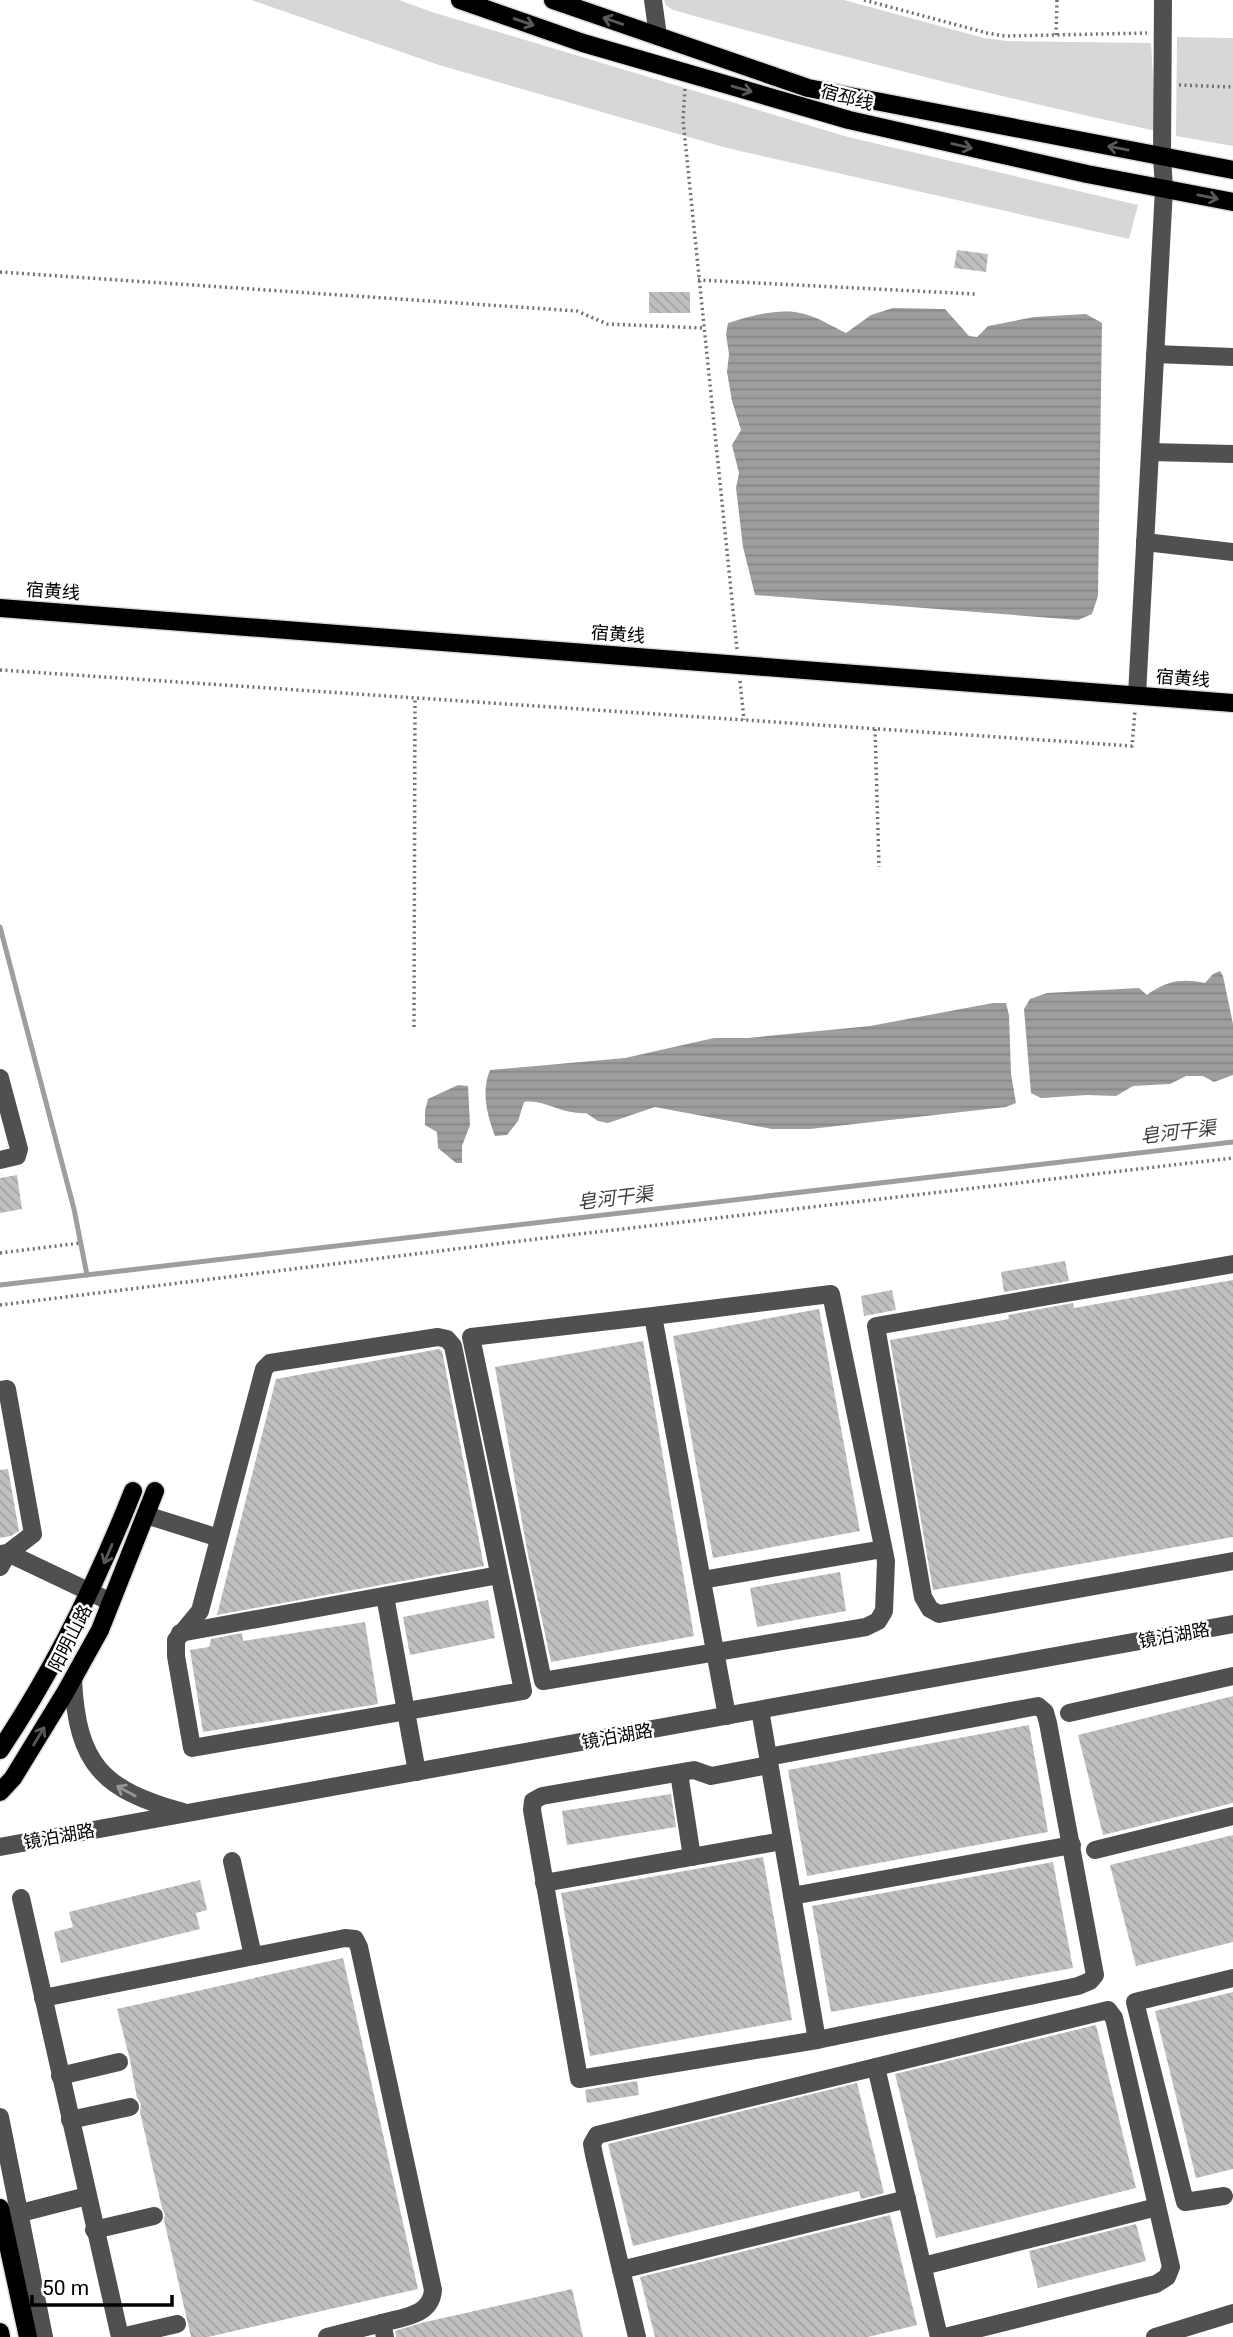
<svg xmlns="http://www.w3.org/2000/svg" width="1233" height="2337" font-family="Roboto,'Noto Sans SC',sans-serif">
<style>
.green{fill:#d7d7d7}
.water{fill:url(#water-rules)}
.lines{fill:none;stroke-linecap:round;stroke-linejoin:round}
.stream{stroke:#9e9e9e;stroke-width:5}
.building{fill:url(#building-back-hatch)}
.major-casing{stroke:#dbdbdb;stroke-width:21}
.path{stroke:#727272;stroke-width:3.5;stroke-dasharray:2 3.5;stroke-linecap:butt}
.minor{stroke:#505050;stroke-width:18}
.major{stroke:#000;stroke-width:18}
.oneway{stroke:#595959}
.oneway2{stroke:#969696}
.labels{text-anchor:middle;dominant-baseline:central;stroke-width:5;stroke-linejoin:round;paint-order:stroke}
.street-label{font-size:18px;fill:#000;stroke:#fff}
.water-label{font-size:19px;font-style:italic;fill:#3f3f3f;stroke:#fff}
</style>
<defs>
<pattern id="water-rules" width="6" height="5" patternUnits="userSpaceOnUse" patternTransform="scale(1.75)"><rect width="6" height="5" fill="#9e9e9e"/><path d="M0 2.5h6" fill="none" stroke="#868686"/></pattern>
<pattern id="building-back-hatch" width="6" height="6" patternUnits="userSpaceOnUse" patternTransform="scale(1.75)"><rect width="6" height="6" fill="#c0c0c0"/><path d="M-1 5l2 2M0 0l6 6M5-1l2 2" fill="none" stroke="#a3a3a3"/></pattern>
</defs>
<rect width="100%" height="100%" fill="#fff"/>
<g class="green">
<path d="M251,0H399L432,12L848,137L1138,205L1129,239L727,148L439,65Z"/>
<path d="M664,0H844L984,38L1007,41L1151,43L1156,131C994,96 833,55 673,10L666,5Z"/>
<path d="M1177,37L1233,38V146L1176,136Z"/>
</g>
<g class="water">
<path d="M893,308L945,309L969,336L977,337L988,326L1034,317L1086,314L1102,323L1098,596L1092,614L1078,620L755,595L743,547L736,488L739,473L732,445L741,430L732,401L727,372L729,354L726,334L728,323C749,316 778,308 800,313C817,316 831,326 846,333L871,315Z"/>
<path d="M1220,971L1223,976L1233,1024V1075L1214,1082L1203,1076H1186L1170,1084L1133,1086L1116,1096L1087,1095L1041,1098L1031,1093L1024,1009L1030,999L1047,993L1139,988L1147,995C1165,981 1182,978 1205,983L1213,974Z"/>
<path d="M993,1003H1006L1009,1015L1011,1074L1016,1103L1006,1107L810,1129H772L655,1107L608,1123L598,1121L586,1113C561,1115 545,1099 524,1102L518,1121L507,1135L495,1136C487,1115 481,1091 490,1070L625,1058L714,1038H748L870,1026Z"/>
<path d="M458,1085L468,1086L470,1125L462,1146V1163H456L438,1148L437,1132L425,1125V1111L428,1099Z"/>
</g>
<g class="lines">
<g class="stream">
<path d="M0,927L74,1209L87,1275"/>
<path d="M0,1285L1233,1142"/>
</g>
</g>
<g class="building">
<path d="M957,250L988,254L986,272L954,268Z"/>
<rect x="649" y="292" width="41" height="21"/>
<path d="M17,1175L22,1209L0,1213V1178Z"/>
<path d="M1065,1261L1069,1281L1004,1292L1001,1272Z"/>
<path d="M1233,1280V1537L933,1590L890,1340L1009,1319L1008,1315L1073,1303L1074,1308Z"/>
<path d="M892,1290L896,1310L864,1316L861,1296Z"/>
<path d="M819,1309L860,1531L713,1558L673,1336Z"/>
<path d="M643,1341L694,1636L551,1662L527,1550L495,1367Z"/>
<path d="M439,1349L442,1351L484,1566L217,1615L276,1379Z"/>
<path d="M8,1469L19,1531L11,1536L0,1538V1470Z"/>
<path d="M840,1572L846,1611L757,1627L750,1588Z"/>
<path d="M488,1600L495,1638L410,1655L403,1617Z"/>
<path d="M365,1622L378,1704L203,1732L190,1650L209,1647L211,1639L242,1633L243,1641Z"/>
<path d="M1233,1696V1803L1103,1835L1078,1735Z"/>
<path d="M1029,1725L1048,1832L807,1876L788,1770Z"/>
<path d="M671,1794L676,1827L567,1845L562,1811Z"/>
<path d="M1233,1835V1942L1136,1966L1110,1865Z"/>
<path d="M763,1857L792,2020L590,2056L561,1893Z"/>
<path d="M1053,1862L1073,1968L831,2012L812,1906Z"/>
<path d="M200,1880L207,1910L196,1913L200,1929L61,1963L54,1932L73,1927L69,1912Z"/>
<path d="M343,1958L418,2289L208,2337H191L164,2220L165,2214L162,2208L140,2112L141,2104L137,2098L130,2060L117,2009Z"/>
<path d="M1233,1992V2169L1196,2178L1155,2011Z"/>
<path d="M1096,2025L1136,2188L936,2238L895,2074Z"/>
<path d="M637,2081L639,2095L587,2103L585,2090Z"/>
<path d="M857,2083L884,2193L861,2199L859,2191L633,2246L608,2144Z"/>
<path d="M890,2215L917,2325L868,2337H655L640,2277Z"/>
<path d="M1136,2224L1146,2261L1038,2288L1029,2251Z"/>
<path d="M572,2289L583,2337H396L395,2331L421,2323Z"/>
</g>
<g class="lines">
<defs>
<g id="major">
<path d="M460,0L583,43L849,120L1087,174L1233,202"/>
<path d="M553,0L808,88L1233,170"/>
<path d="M0,608L1233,703"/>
<path d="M0,1750C55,1668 97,1582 133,1491"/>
<path d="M0,1792L13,1778L65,1693L100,1630L155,1491"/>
<path d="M0,2208L28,2337"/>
<path d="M0,2332L1,2337"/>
</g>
</defs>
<use href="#major" class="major-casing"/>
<g class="path">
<path d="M864,0L987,33L1005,36L1147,33"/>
<path d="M1056,35L1057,0"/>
<path d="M1179,85L1233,87"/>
<path d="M685,89L683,120L737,649"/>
<path d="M0,272L577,311L607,324L703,328"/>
<path d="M698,280L975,294"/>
<path d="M0,670L1132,746L1135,711"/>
<path d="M740,681L744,720"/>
<path d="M875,729L879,867"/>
<path d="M414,1027L415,698"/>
<path d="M0,1253L80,1243"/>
<path d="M0,1305L545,1238L1233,1158"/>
</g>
<g class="minor">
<path d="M653,0L658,36"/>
<path d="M1155,354L1233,357"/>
<path d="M1150,452L1233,454"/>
<path d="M1145,542L1233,552"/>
<path d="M1137,695L1164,189L1162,156L1163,0"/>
<path d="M0,1078L19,1149L17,1156L0,1160"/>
<path d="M1233,1264L876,1326L923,1597L930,1609L939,1614L1233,1561"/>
<path d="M653,1316L831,1294L886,1561L884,1611L878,1621L866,1627L543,1681L471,1337L653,1316L727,1716"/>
<path d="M438,1337L447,1339L453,1346L523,1691L192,1748L176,1656V1640L200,1611L264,1369L270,1363Z"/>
<path d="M0,1390L7,1389L33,1534L8,1553L0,1567"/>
<path d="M146,1515L219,1538"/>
<path d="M0,1554L8,1553L111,1602"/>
<path d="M702,1580L883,1549"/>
<path d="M385,1596L417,1772"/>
<path d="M180,1633L499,1575"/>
<path d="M73,1679C77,1765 103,1790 183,1812"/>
<path d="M760,1710L817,2040"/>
<path d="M1069,1713L1233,1676"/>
<path d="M768,1757L1038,1706L1045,1712L1048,1723L1095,1975L1090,1981L1078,1986L817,2040L579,2079L532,1810L533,1801L542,1796L694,1770L711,1776L769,1765"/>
<path d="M679,1773L692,1857"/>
<path d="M0,1847L1233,1624"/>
<path d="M1095,1850L1233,1816"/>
<path d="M232,1861L253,1956"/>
<path d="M544,1883L782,1841"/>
<path d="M792,1896L1072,1845"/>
<path d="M21,1898L120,2337"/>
<path d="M43,1998L345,1938L355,1939L359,1947L433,2290C431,2316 403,2317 382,2323"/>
<path d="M876,2067L1108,2010L1114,2018L1171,2267L1167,2277L1156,2284L945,2337"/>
<path d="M60,2076L119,2062"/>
<path d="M0,2117L44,2337"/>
<path d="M70,2120L130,2107"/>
<path d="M1224,2196L1185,2202L1135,2002L1233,1978"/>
<path d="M9,2216L87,2196"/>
<path d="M94,2230L154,2216"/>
<path d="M923,2266L1157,2207"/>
<path d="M621,2270L907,2199"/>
<path d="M121,2337L177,2324"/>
<path d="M327,2337L382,2323L385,2337"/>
<path d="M637,2337L594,2155L592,2144L597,2135L876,2067L939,2337"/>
<path d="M1155,2337L1233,2313"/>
</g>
<use href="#major" class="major"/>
</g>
<defs><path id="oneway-shaft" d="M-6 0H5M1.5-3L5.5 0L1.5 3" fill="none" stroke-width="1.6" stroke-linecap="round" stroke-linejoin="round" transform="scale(1.75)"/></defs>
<g class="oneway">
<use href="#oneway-shaft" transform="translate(613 21) rotate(-161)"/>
<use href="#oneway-shaft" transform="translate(524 22) rotate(19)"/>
<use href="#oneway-shaft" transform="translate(742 89) rotate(16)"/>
<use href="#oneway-shaft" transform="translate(962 146) rotate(13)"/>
<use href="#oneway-shaft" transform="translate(1118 148) rotate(-169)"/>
<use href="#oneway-shaft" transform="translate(1208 197) rotate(11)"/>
<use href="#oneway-shaft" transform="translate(108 1554) rotate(113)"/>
<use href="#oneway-shaft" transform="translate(39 1736) rotate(-59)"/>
</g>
<use class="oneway2" href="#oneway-shaft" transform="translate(126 1791) rotate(-151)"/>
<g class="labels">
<g class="street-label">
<text transform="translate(847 97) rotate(15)">宿邳线</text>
<text transform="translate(53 591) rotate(4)">宿黄线</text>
<text transform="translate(618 634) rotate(4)">宿黄线</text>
<text transform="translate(1183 678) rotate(4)">宿黄线</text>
<text transform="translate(1174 1635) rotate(-10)">镜泊湖路</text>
<text transform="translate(70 1638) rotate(-63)">阳明山路</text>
<text transform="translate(617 1736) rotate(-10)">镜泊湖路</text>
<text transform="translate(59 1836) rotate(-10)">镜泊湖路</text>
</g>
<g class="water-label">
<text transform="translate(1178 1132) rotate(-7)">皂河干渠</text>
<text transform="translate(615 1198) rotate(-7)">皂河干渠</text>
</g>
</g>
<path d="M32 2295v10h140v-10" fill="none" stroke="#000000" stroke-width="3.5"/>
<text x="42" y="2295" font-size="21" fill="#000000" stroke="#ffffff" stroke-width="5" paint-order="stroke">50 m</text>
</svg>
